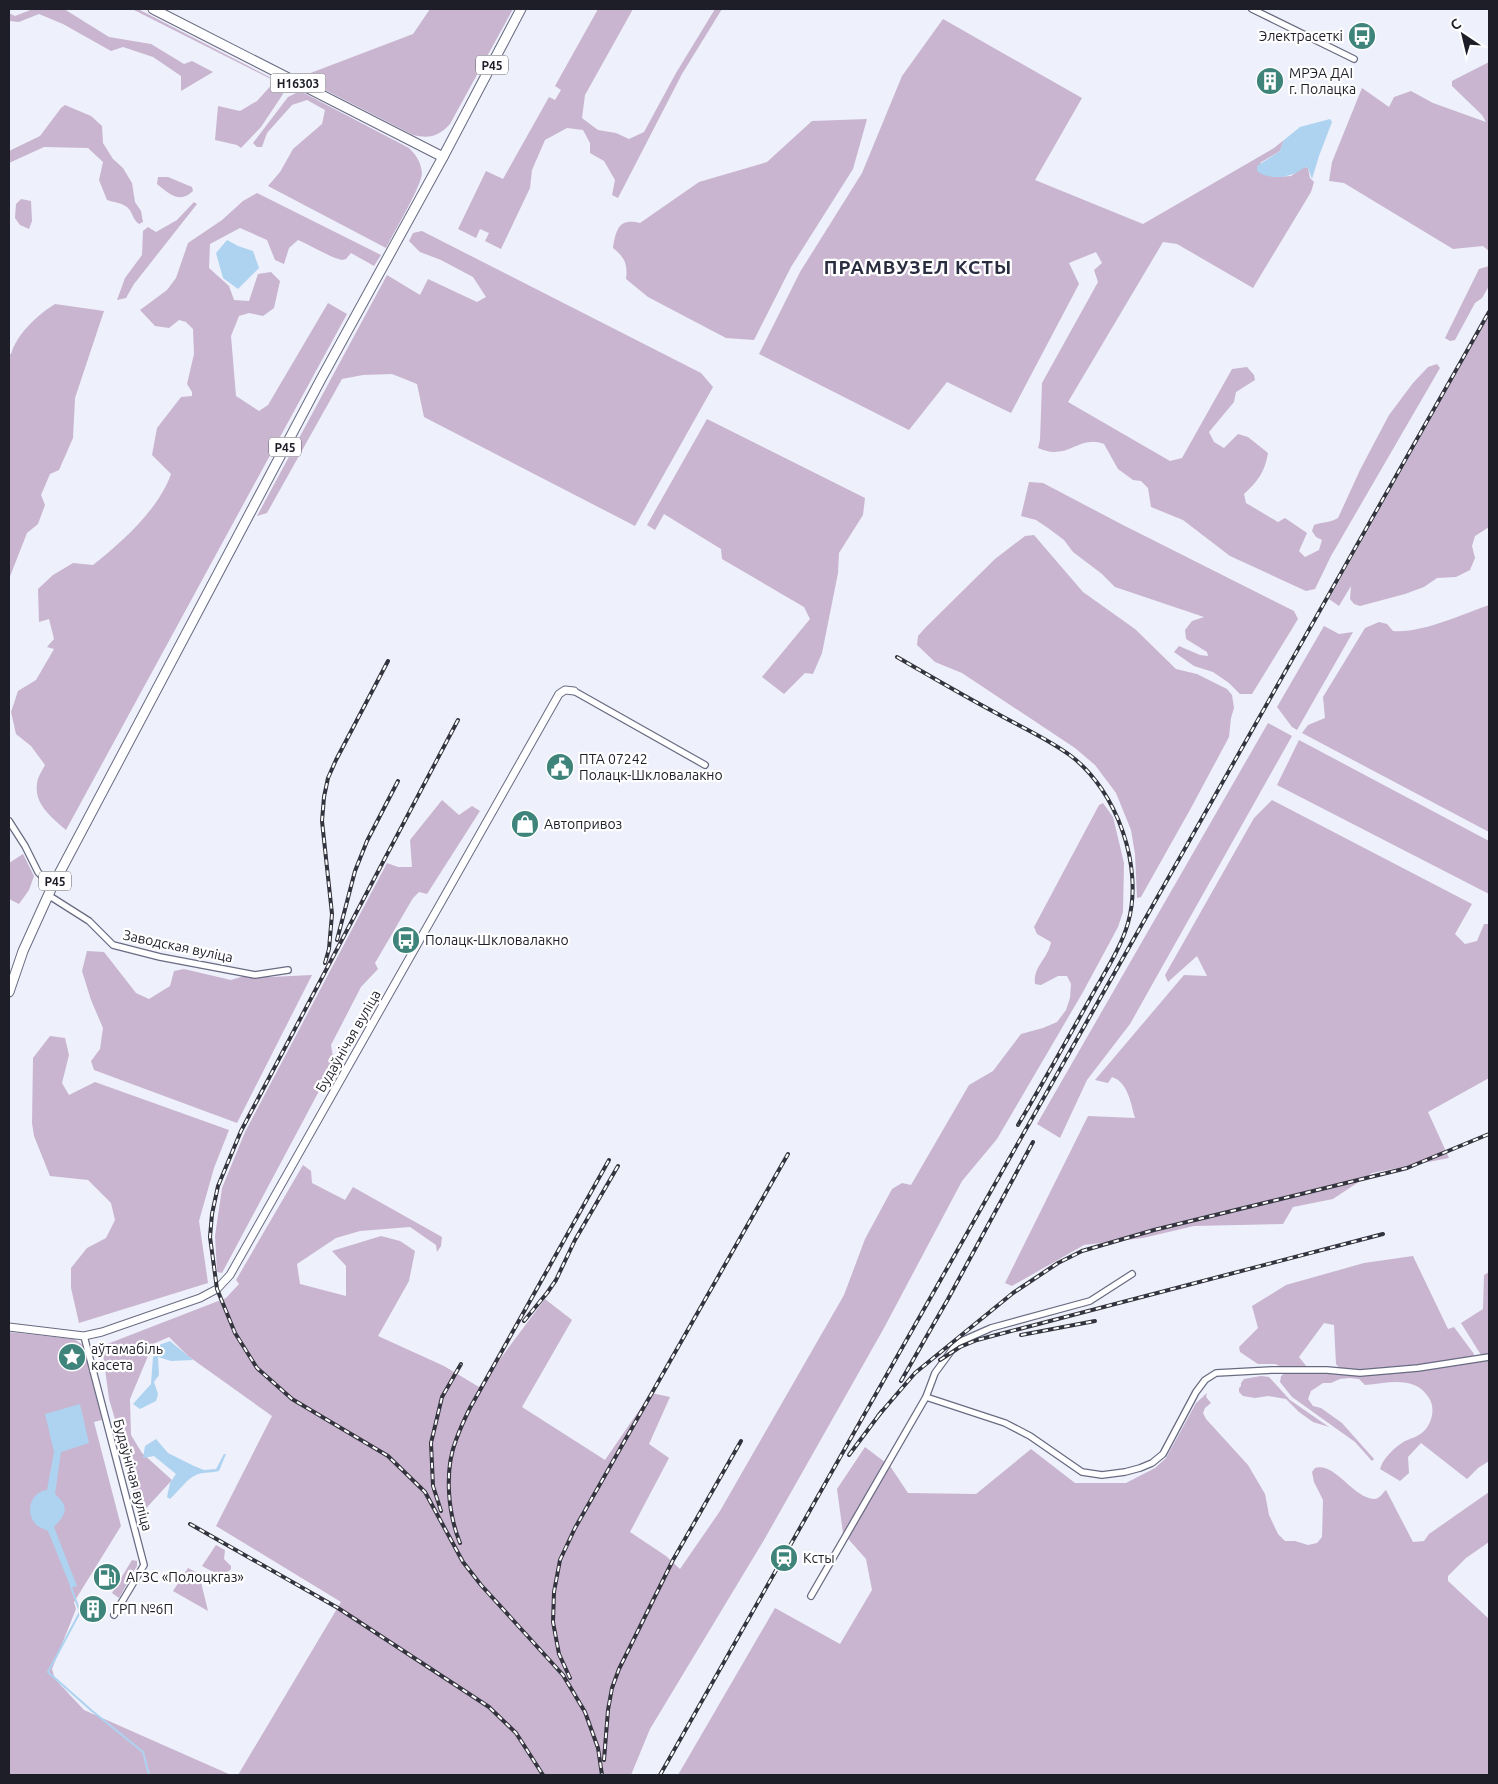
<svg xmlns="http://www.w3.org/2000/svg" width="1498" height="1784" font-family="Ubuntu,sans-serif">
  <rect width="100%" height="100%" fill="#eef0fb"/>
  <g fill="#c9b5d0">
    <polygon points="33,9 64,9 109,37 151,44 184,64 192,61 213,72 181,91 181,76 153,57 123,47 111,51 63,24 39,14 19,22 9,21 9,13 15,16"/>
    <polygon points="132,9 138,9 281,83 283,87 283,94 261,127 241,148 237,145 215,140 218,106 240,111 257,101 275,81"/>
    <path d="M430,9H513L450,124C439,136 430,139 413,135L300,77L413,34Z"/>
    <polygon points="598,9 633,9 585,95 582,118 598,130 616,133 629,139 644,132 676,73 715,9 722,9 682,74 618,198 612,195 615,180 604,161 590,153 590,143 583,130 567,128 545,140 532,170 530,188 501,249 485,241 489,233 480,229 476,238 458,229 486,171 503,179 549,97 555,100 561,90 555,86"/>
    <path d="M943,19L1082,98L1035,180L1143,224L1274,148L1284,140L1280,151L1260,163L1276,177L1291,176L1304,167L1308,168L1310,178L1314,182L1311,192L1253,288L1177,244L1163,242L1068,402L1170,461L1182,458L1232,369L1247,367L1254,375L1255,380L1236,392L1234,402L1209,432L1214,442L1224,448L1238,434L1248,437L1268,453C1265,472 1257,482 1244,494L1246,503L1278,522L1285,518L1307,533L1299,551L1305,557L1319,550L1322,540L1316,537L1312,531L1314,525C1322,522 1330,523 1338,518L1360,470L1389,415L1413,383L1428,367L1437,364L1440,368L1331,556L1315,589L1306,591L1230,556L1183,520L1151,507L1148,488L1141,481L1133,480L1118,469L1104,444C1083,436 1074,452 1054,452C1049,452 1043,450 1038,448L1040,440L1042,383L1098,282L1094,270L1102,263L1096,252L1069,263L1079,284L1011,413L947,382L909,430L759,354L800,272L862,173L902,76Z"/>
    <polygon points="1489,62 1489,251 1483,246 1453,249 1344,183 1329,181 1332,162 1362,88 1389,107 1394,97 1411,91 1433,103 1486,122 1482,115 1452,86 1452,81"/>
    <path d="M296,93H304L409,148C416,155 421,162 422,173C422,185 393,234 386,248L268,186L280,172L293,149L322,124L325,110L307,100L292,105L267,133L262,147H257L253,143L288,97Z"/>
    <path d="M65,105L91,116L102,126L103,143L113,159L123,168L132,183L135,202L141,211L143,222L139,224C132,219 133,212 127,207C122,203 113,202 107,200L99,180L103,162L88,148L44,147L9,163V151L40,136L61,108Z"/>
    <path d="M867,119L853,169L791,267L754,340L726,338L648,297L626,279C628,263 624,257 613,248C616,229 619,218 640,223L699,182L767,162L812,121Z"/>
    <path d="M158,177H168L192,187L193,191C180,204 169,194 157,184Z"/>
    <path d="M257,193L381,255L374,266L351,253L346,259L342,260C326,256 313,246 298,240L289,248L284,264L275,260L267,240L240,228L210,244L209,268L229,286L234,300L249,301L258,274L271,272L280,281L274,308L263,316L249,313L239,316L231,336L236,396L259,411L268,405L328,303L347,314L66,830C53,818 34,805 37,784C37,778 42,771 45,765L31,746L16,734L11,712L18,691L36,680L54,649L47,647L54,639L49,619L39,622L38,589L53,575L73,563L93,565C121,543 159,509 171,474L152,455L157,428L181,397L192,396V392L187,384L194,354L193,329L186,322L179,320L169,328L155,326L140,310L167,290L176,278L188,243L222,220L243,201Z"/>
    <polygon points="21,199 31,201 32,221 29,229 20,225 15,218 16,204"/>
    <polygon points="194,202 197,204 134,284 126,298 117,300 125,278 142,255 143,231 148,227 156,232 177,220"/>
    <polygon points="422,231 701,373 713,387 635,526 424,417 417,384 392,374 363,375 342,379 267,513 257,516 387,275 420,295 428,279 477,302 486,297 473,277 441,260 420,252 409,241 413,233"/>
    <polygon points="1489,266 1489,286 1482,298 1475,303 1455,340 1450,341 1445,338 1479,269"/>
    <path d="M55,304L104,311L75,398L73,438L59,470L50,474L41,495L45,505L38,524L27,533L9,579V354H11C17,334 37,315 55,304Z"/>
    <polygon points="1489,316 1489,527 1475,536 1472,546 1475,558 1470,570 1456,577 1437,578 1424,587 1405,594 1360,606 1354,604 1350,599 1351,586 1339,606 1329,599"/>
    <polygon points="707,419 865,498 863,515 839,553 838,573 822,653 813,674 805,673 784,694 762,677 810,619 804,607 722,559 721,549 664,514 655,530 647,525"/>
    <polygon points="1029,482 1043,483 1123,525 1294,611 1298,619 1252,694 1240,694 1229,683 1213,672 1194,666 1174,652 1179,646 1200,655 1208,656 1207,652 1186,639 1185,630 1192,621 1204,617 1115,587 1102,574 1073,552 1064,540 1048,528 1036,520 1021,516"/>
    <polygon points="1034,535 1083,592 1135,629 1176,669 1197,674 1227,689 1232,695 1234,708 1231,718 1229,737 1191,808 1141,897 1137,898 1135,854 1131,830 1116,793 1095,765 1075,748 962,673 935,662 917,645 918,636 926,627 995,559 1025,536"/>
    <path d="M1489,605V832L1302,733L1308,725L1325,718L1323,697L1365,628L1379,622L1387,624L1393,631C1420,634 1463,614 1489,605Z"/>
    <polygon points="1324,626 1339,634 1353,632 1297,730 1292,727 1277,707"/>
    <polygon points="1268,723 1292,736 1130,1024 1087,1080 1060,1138 1037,1124"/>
    <polygon points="1299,740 1489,841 1489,894 1277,785"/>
    <polygon points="442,800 459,815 472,806 480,811 427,894 419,892 413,898 375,963 378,969 361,987 331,1045 334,1063 222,1273 217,1272 215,1236 222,1188 245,1132 387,863 398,867 412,867 410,840"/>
    <path d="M1272,800L1472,904L1455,934L1465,944L1477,941L1484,924H1489V1078L1428,1112L1449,1158L1372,1173L1333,1199L1293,1207L1283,1224L1194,1226L1143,1238L1084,1245L1012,1286L1005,1283L1088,1116L1135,1118C1131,1104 1128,1082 1112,1077L1108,1083L1095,1080L1184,975L1207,976L1197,956L1168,982L1165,975L1254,818Z"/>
    <path d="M1103,803L1113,817L1124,863L1123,912L1118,927L1083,992L997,1139L962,1181L884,1328L764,1540L650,1729L631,1775H238L341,1602L216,1526L272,1416L188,1356L169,1337L153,1344L130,1399L131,1435L142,1453L172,1480L139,1516L127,1460L109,1399L102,1346L226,1298L239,1284L236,1280L303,1165L311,1171L312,1183L345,1200L353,1187L442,1237L441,1246L437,1252L436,1245L410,1227L360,1231L336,1238L297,1264L300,1284L346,1296V1266L332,1251L381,1236L400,1241L415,1251L409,1281L378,1336L444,1366L479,1387L545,1299L572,1320L522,1407L605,1460L651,1393L670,1397L649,1444L669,1458L630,1532L666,1556L680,1569L720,1511L844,1295L865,1239L892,1189L902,1183L911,1185L969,1085L993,1071L1021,1034L1043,1028L1057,1022L1066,1010L1070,998L1071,984L1067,976H1058L1041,985L1035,984C1033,966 1048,959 1051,942L1037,934L1034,927L1099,805Z"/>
    <polygon points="23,854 34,876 29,890 19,904 9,899 9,863"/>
    <polygon points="87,951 104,952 136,993 149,999 170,986 174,971 184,969 231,980 244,976 271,977 312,975 237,1123 94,1070 91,1061 100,1049 103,1028 91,1000 82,971"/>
    <polygon points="50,1036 65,1038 69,1055 62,1083 69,1095 95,1082 229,1130 214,1168 199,1221 208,1283 79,1323 71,1288 71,1268 87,1248 106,1238 115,1220 111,1203 88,1180 50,1176 34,1136 32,1123 33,1058"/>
    <path d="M1413,1256L1448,1329L1454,1327L1474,1354L1473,1357C1429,1363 1384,1373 1340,1369L1336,1364L1334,1325L1324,1323L1299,1357L1307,1367H1282L1275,1364H1258L1240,1352L1239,1347L1258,1328L1252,1306L1286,1285L1364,1263Z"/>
    <polygon points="1489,1272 1489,1354 1481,1355 1461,1323 1483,1309 1484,1275"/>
    <polygon points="9,1332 74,1339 83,1345 102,1420 94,1422 121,1526 74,1602 76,1609 52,1669 55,1679 84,1710 231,1775 9,1775"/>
    <path d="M1489,1359V1461L1478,1468L1467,1479L1421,1443L1408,1457L1409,1473L1400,1481L1380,1469C1383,1458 1395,1447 1405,1441C1412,1438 1420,1436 1425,1430C1433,1421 1435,1407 1429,1398C1415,1375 1388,1383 1365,1385L1359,1379L1350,1378L1340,1379L1331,1383H1323L1311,1391L1308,1399L1313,1406L1321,1408L1342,1423L1374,1459L1372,1461L1355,1442L1292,1397L1280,1382L1281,1376L1285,1373H1327L1361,1376L1418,1370Z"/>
    <polygon points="1261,1376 1269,1377 1290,1400 1329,1427 1313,1422 1299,1412 1286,1399 1268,1396 1255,1398 1243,1396 1239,1392 1239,1388 1241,1386 1241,1383 1244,1379"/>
    <path d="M1207,1393L1206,1397L1211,1403L1205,1408L1203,1413L1206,1419L1248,1465L1265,1494L1269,1515L1278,1534L1285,1541H1295L1308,1545L1317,1543L1322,1537L1323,1500L1314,1482L1312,1472L1315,1468C1335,1462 1353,1498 1374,1499C1380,1499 1382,1493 1386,1490L1413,1542L1424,1541L1429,1534L1489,1492V1542L1466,1558L1448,1576V1581L1489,1619V1775H678L775,1608L840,1644L872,1590L866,1559L843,1533L837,1489L865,1447L890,1466L908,1493L976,1494L1031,1449L1075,1483H1126L1155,1468L1166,1458L1196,1403Z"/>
    <path d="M216,1545L225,1550L224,1559L231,1566V1569C223,1578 211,1571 202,1566Z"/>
    <polygon points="132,1560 137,1561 137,1566 119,1598 112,1593"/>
    <polygon points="188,1568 199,1574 208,1611 173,1591"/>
  </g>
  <g fill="#add3f0">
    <path d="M1330,119L1332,122L1319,156L1312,179L1308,168L1305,167C1292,178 1270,181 1257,171V166L1280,151L1284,140L1300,127Z"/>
    <polygon points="227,240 238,246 253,251 259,268 238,289 223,278 216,253"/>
    <polygon points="170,1341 193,1360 171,1361 158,1357 159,1375 154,1382 158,1394 156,1401 140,1409 133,1404 151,1384 153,1357 159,1345"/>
    <path d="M80,1404L89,1443L61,1452L55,1494C70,1507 66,1514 54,1527L77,1586L71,1588L48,1531C42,1528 37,1527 34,1522C25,1509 32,1492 47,1490L54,1452L45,1414Z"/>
    <path d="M156,1439L168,1453L194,1466L204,1470L216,1469L224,1454H226L219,1471C212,1473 205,1472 198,1474C187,1478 178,1492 170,1499L167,1497L170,1483L176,1474L154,1456L143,1458L145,1446Z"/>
  </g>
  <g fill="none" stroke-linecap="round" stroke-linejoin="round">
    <polyline stroke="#add3f0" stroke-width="2" points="71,1587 80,1612 48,1672 91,1710 143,1752 149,1775"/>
    <defs>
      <g id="minor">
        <polyline points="1252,9 1354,59"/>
        <polyline points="574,691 705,765"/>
        <polyline points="9,821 25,846 38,872 52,887"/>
        <polyline points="48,895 89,921 113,945 160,957 255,975 288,970"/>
        <polyline points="84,1336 144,1565 114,1615"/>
        <polyline points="926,1397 1005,1423 1030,1436 1082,1472 1102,1475 1125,1472 1140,1468 1152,1463 1163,1454 1196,1392 1205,1380 1216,1373 1272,1370 1327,1370 1360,1373 1418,1368 1489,1357"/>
        <polyline points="811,1596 926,1397 935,1373 957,1343 991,1328 1090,1301 1132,1274"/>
      </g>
      <polyline id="tertiary" points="9,1327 84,1336 102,1332 200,1298 217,1289 230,1275 559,694 565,690 574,691"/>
      <g id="primary">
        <polyline points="153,9 443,157"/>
        <polyline points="9,992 23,951 52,887 321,379 443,157 521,9"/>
      </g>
    </defs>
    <use href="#minor" stroke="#686b82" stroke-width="8"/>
    <use href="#tertiary" stroke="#686b82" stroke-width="9"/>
    <use href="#primary" stroke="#686b82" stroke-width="11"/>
    <use href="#minor" stroke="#fff" stroke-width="5.5"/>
    <use href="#tertiary" stroke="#fff" stroke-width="7"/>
    <use href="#primary" stroke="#fff" stroke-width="9"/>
    <defs>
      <g id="rail">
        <path d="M897,657C930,676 962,695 996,713C1021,727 1048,739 1071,756C1117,791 1144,867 1128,923C1121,948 1103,975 1091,997C1067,1040 1043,1083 1018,1125"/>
        <polyline points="458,720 241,1131 218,1186 212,1214 210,1237 217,1289 235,1333 257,1368 292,1399 388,1456 425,1492 463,1562 481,1585 563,1675 585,1712 598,1748 602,1775"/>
        <polyline points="337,940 355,871 367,841 398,781"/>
        <polyline points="325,963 329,949 332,914 322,821 324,797 328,778 336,760 388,661"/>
        <polyline points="524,1321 547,1293 556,1280 575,1240 618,1166"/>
        <polyline points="1021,1335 1095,1321"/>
        <polyline points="940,1360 960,1347 977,1340 1383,1234"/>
        <polyline points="901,1381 948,1299 1033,1142"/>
        <polyline points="878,1416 915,1373 1013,1293 1058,1263 1082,1251 1154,1230 1407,1168 1489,1134"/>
        <polyline points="849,1455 882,1411"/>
        <polyline points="441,1511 433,1486 431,1443 442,1397 461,1364"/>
        <polyline points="190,1524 338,1608 489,1707 516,1733 543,1775"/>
        <path d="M460,1543C448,1513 444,1471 456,1440C460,1429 465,1418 470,1408L609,1160"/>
        <polyline points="570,1678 559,1654 553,1622 554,1592 560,1560 575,1528 788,1154"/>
        <polyline points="604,1760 608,1710 612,1688 619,1669 673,1560 741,1441"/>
        <polyline points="660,1775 1489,312"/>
      </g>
    </defs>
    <use href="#rail" stroke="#33343e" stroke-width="4"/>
    <use href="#rail" stroke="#fff" stroke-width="2" stroke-dasharray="5.5" stroke-linecap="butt"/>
  </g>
  <defs>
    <symbol id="bus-disc" viewBox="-11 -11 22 22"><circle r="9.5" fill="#3f847b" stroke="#fff"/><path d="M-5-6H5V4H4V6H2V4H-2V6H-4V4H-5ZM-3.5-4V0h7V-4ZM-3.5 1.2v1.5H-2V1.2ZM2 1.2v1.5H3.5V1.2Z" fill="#fff"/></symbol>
    <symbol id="building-disc" viewBox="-11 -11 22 22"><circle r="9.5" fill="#3f847b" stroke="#fff"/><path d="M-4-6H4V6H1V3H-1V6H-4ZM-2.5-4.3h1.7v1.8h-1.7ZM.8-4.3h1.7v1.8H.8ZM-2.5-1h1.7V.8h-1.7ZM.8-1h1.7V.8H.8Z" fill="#fff"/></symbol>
    <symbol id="civic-disc" viewBox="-11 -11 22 22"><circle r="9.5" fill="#3f847b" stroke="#fff"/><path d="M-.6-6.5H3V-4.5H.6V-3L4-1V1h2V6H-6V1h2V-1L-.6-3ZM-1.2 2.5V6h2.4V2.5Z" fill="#fff"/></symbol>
    <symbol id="shop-disc" viewBox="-11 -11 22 22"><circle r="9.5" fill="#3f847b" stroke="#fff"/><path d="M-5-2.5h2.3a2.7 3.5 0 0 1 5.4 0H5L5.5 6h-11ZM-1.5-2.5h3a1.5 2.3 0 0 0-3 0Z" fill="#fff"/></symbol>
    <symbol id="sight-disc" viewBox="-11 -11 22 22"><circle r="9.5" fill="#3f847b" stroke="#fff"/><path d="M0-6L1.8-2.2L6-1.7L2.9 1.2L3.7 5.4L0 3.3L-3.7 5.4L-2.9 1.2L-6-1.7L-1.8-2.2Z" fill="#fff"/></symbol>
    <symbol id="station-disc" viewBox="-11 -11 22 22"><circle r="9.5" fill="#3f847b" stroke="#fff"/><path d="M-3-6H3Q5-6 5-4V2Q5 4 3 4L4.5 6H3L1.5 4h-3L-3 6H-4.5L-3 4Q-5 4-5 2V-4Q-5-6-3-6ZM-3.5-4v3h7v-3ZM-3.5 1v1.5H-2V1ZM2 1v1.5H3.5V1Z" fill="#fff"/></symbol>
    <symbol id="fuel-disc" viewBox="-11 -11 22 22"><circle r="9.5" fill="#3f847b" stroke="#fff"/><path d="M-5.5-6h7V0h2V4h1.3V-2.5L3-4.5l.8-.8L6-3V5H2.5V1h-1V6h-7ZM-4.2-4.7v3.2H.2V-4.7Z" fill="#fff"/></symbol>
  </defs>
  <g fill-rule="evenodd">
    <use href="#bus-disc" x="1346" y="20" width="32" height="32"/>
    <use href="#building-disc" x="1254" y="65" width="32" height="32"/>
    <use href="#civic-disc" x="544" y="751" width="32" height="32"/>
    <use href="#shop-disc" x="509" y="808" width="32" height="32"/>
    <use href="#bus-disc" x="390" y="924" width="32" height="32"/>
    <use href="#sight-disc" x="56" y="1341" width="32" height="32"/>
    <use href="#station-disc" x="768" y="1542" width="32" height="32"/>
    <use href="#fuel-disc" x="91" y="1561" width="32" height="32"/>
    <use href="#building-disc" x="77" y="1593" width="32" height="32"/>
  </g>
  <g text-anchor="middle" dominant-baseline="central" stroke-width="4.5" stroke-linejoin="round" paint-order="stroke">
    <g fill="#fff" stroke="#616268" stroke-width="1">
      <rect x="476" y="55.5" width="32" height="19" rx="4"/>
      <rect x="270.5" y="73.5" width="55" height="19" rx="4"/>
      <rect x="269" y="437.5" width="32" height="19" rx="4"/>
      <rect x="39" y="871.5" width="32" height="19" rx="4"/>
    </g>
    <g font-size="12" font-weight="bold" fill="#1d1e28">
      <text x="492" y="65">Р45</text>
      <text x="298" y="83">Н16303</text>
      <text x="285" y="447">Р45</text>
      <text x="55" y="881">Р45</text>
    </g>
    <g font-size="14" fill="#1d1e28" stroke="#fff" text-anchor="start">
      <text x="1343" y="36" text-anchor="end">Электрасеткі</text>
      <text x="1289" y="73">МРЭА ДАІ<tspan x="1289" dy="16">г. Полацка</tspan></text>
      <text x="579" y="759">ПТА 07242<tspan x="579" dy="16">Полацк-Шкловалакно</tspan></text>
      <text x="544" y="824">Автопривоз</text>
      <text x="425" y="940">Полацк-Шкловалакно</text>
      <text x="91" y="1349">аўтамабіль<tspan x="91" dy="16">касета</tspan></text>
      <text x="803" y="1558">Ксты</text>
      <text x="126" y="1577">АГЗС «Полоцкгаз»</text>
      <text x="112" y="1609">ГРП №6П</text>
    </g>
    <g font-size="14" fill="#1d1e28" stroke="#fff">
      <text transform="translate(178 946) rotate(12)">Заводская вуліца</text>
      <text transform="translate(348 1041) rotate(-60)">Будаўнічая вуліца</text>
      <text transform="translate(133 1475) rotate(75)">Будаўнічая вуліца</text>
    </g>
    <g font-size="19" font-weight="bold" letter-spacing="1" fill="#2a2c40" stroke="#fff">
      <text x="918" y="267">ПРАМВУЗЕЛ КСТЫ</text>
    </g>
  </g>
  <rect width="1498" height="1784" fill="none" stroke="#1d1e28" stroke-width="20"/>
  <g transform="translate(1463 35) rotate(325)" stroke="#ffffff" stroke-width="4" paint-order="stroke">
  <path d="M0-4L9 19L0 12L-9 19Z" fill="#1d1e28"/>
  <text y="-8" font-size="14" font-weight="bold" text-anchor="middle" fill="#1d1e28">С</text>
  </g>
</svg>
